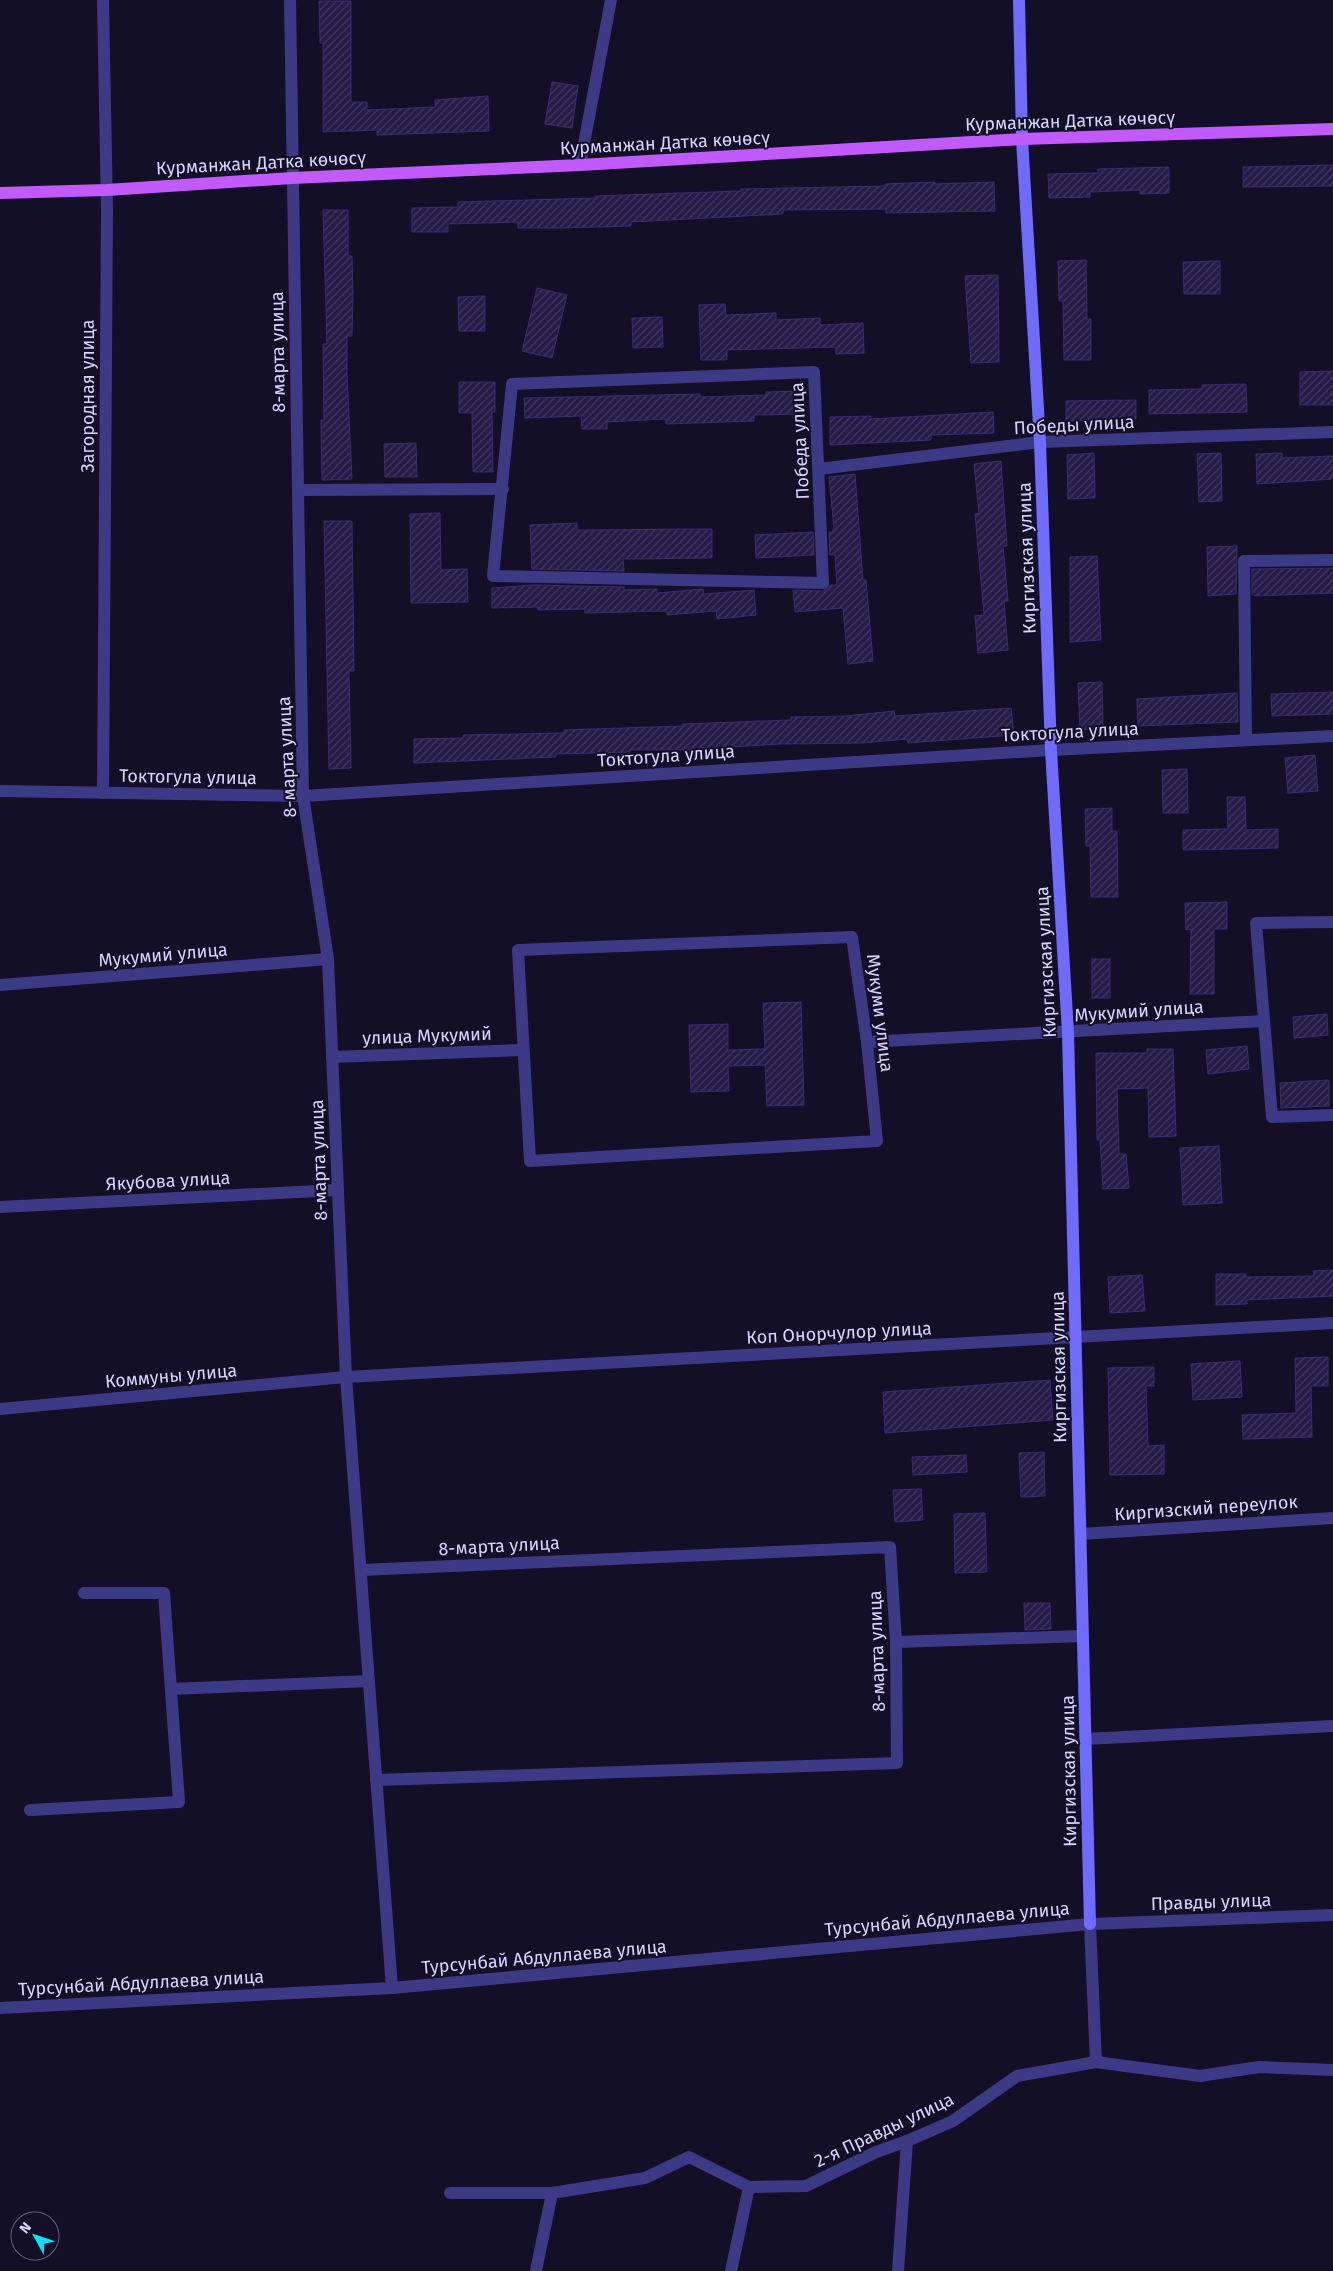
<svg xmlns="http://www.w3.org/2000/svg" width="1333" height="2271" font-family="'Fira Sans',sans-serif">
  <defs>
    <pattern id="building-hatch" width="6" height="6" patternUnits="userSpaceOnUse" patternTransform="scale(1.25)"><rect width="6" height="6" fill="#241b47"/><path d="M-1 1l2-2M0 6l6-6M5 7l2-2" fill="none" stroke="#433b63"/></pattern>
  </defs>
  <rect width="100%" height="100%" fill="#130f26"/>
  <g fill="url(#building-hatch)" stroke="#3b2d73">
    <polygon points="319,1 351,1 351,102 367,102 367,110 435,107 435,100 488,96 489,131 377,135 377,130 323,132 323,43 320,43"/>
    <polygon points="552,82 578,86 572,128 545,124"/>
    <polygon points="1333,165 1333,186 1243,187 1243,167"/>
    <polygon points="1169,167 1169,193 1140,194 1140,190 1090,192 1090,197 1049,198 1048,174 1098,173 1098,169"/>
    <polygon points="935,182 935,184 994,182 995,211 886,213 886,209 783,210 783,214 631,222 631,226 560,228 518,228 518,222 448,224 448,232 412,232 412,208 458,207 458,202 595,198 595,196 741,191 741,189 885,186 885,184"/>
    <polygon points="323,210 348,210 348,256 352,256 353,294 352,336 347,336 347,374 352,479 322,480 321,420 324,420 323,344 327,344"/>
    <polygon points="1086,260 1087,319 1091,319 1091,360 1064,360 1063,301 1059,301 1058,261"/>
    <polygon points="1220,261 1220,294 1184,294 1183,262"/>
    <polygon points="998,275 999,362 971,363 965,276"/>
    <polygon points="537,288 567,295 552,358 522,351"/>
    <polygon points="485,296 485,331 459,331 458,297"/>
    <polygon points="725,304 726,315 776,313 776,320 820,318 820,325 863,323 864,353 836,354 836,347 727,350 727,360 701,360 699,305"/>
    <polygon points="662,317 663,347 633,348 632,318"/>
    <polygon points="1333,371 1333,405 1300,405 1300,372"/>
    <polygon points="459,382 495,382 495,412 492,412 493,472 473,472 472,413 459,413"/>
    <polygon points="1246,384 1247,412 1149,414 1149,390 1202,389 1202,385"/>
    <polygon points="801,391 802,414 754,415 754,421 666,424 666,419 607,422 607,429 582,429 581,416 525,418 524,398 700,394 700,397 766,395 766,392"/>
    <polygon points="1136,400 1136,419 1066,421 1066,401"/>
    <polygon points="993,412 994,433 931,435 931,440 830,445 830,417 871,416 871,419"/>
    <polygon points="416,443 417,477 385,477 384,444"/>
    <polygon points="1094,453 1095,498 1068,499 1067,455"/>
    <polygon points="1221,453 1222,501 1199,502 1197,454"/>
    <polygon points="1282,453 1282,458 1333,456 1333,479 1257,484 1256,454"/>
    <polygon points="1001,461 1007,546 1003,546 1008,601 1004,601 1008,650 978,653 975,616 984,615 975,514 979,513 974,464"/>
    <polygon points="855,474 863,580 866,580 873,661 848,664 843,608 795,612 793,590 823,591 831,585 837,585 835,555 830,555 829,532 832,532 834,528 829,477"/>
    <polygon points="440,513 441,570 467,569 468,602 411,603 410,514"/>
    <polygon points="324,521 352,521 354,671 349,671 351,768 329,769"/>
    <polygon points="577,523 577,530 712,529 712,558 623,559 624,571 532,569 530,525"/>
    <polygon points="813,532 814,555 756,558 755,535"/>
    <polygon points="1237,546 1236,594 1208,596 1207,547"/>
    <polygon points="1097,556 1101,640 1070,642 1070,557"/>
    <polygon points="1333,568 1333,593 1255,596 1252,594 1252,569"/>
    <polygon points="532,585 624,587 624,590 657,589 657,593 703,589 704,594 754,590 756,615 717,619 716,611 667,615 667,611 585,613 585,609 538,610 538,607 492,608 492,588"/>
    <polygon points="1102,682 1103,729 1080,730 1078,683"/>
    <polygon points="1333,692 1333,714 1272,716 1271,694"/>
    <polygon points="1237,693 1238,722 1138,726 1137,699"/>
    <polygon points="1011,708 1014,735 974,738 908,743 907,739 862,743 780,744 731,747 731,750 630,750 630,752 556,754 556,757 414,763 414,739 463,738 463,735 564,733 564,730 682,726 682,724 791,720 791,717 846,716 894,711 895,716"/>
    <polygon points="1315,755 1318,791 1288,793 1285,758"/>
    <polygon points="1187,769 1188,813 1163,813 1162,770"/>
    <polygon points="1227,797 1245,797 1246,830 1278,829 1278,848 1183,850 1183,830 1228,829"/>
    <polygon points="1112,808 1112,831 1117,831 1118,897 1091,897 1090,846 1086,846 1085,809"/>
    <polygon points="1227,902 1227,929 1214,929 1214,994 1190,994 1191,929 1186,930 1185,903"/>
    <rect x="1092" y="959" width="18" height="39"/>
    <polygon points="801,1002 804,1105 767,1106 765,1065 728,1066 729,1091 691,1092 689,1025 728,1024 728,1050 765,1049 763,1003"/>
    <polygon points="1327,1014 1328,1035 1294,1038 1293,1017"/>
    <polygon points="1247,1046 1249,1069 1208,1074 1206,1050"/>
    <polygon points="1147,1049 1173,1049 1176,1136 1149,1137 1148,1088 1117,1089 1119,1154 1126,1154 1129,1188 1103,1189 1100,1140 1097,1140 1096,1053 1147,1053"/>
    <polygon points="1329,1080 1329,1106 1281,1108 1280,1083"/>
    <polygon points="1219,1146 1222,1203 1183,1205 1180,1148"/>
    <polygon points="1333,1270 1333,1296 1247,1300 1247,1304 1216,1305 1216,1274 1246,1274 1246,1277 1314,1276 1313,1271"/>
    <polygon points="1142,1275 1145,1311 1110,1313 1108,1277"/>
    <polygon points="1328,1357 1328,1386 1311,1386 1312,1437 1243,1439 1242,1415 1296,1413 1295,1358"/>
    <polygon points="1240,1361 1242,1397 1193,1400 1191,1364"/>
    <polygon points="1154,1367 1154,1386 1146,1386 1148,1446 1164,1445 1164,1474 1110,1475 1108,1368"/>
    <polygon points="1050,1380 1053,1420 885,1433 883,1392"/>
    <polygon points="1044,1452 1045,1496 1021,1497 1019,1453"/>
    <polygon points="966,1455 967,1472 913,1475 912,1457"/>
    <polygon points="921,1489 923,1520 895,1522 893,1490"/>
    <polygon points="985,1513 987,1572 955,1573 954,1514"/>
    <polygon points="1024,1603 1050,1603 1051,1629 1025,1630"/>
  </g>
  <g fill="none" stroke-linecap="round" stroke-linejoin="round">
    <g stroke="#3d3a85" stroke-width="12">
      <polyline points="290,0 303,796 328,959 346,1377 392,1988"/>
      <polyline points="580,165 611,0"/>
      <polygon points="814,372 823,583 493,576 512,384"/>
      <polyline points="819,469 1040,442 1333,432"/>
      <polyline points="298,490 503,489"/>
      <polyline points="1246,739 1244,561 1333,560"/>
      <polyline points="0,791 303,796 1051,750 1333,736"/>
      <polyline points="103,793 107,210 103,0"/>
      <polyline points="1333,922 1256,923 1272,1117 1333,1115"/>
      <polygon points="852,937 867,1042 877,1141 530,1161 518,950"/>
      <polyline points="0,985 328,959"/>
      <polyline points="867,1042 1264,1021"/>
      <polyline points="332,1057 523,1050"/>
      <polyline points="0,1207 338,1190"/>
      <polyline points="0,1409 346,1377 1333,1323"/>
      <polyline points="1081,1534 1333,1518"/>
      <polyline points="361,1570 890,1547 896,1642 897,1763 376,1780"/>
      <polyline points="896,1642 1083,1636"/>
      <polyline points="171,1689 369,1681"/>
      <polyline points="1086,1739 1333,1726"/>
      <polyline points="30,1810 179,1802 164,1593 84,1593"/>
      <polyline points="1090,1924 1096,2062"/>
      <polyline points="0,2008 392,1988 1090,1924 1333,1915"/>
      <polyline points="450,2193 552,2193 645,2178 689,2157 749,2187 806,2186 876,2152 907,2141 953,2121 1017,2076 1096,2062 1200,2076 1259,2067 1333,2070"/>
      <polyline points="536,2271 552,2193"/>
      <polyline points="731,2271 749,2187"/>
      <polyline points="898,2271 907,2141"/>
    </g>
    <polyline stroke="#6f6bff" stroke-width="12" points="1019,0 1022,139 1040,442 1051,750 1068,1033 1090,1924"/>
    <polyline stroke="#c25bff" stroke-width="12" points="0,193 107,190 292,178 580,165 1022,139 1333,129"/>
  </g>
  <g text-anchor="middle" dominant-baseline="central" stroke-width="4" stroke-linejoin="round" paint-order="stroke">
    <g font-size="18" fill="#d9d4ff" stroke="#130f26">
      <text transform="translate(1070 121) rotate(-2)">Курманжан Датка көчөсү</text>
      <text transform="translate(665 143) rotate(-3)">Курманжан Датка көчөсү</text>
      <text transform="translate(261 163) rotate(-3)">Курманжан Датка көчөсү</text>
      <text transform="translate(278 352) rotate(-91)">8-марта улица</text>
      <text transform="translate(88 396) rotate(-90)">Загородная улица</text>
      <text transform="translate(1074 425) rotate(-3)">Победы улица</text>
      <text transform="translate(800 441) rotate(-93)">Победа улица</text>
      <text transform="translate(1027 558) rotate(-92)">Киргизская улица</text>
      <text transform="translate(1070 732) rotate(-3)">Токтогула улица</text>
      <text transform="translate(666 756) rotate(-4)">Токтогула улица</text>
      <text transform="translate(287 757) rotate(-93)">8-марта улица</text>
      <text transform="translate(188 777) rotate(1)">Токтогула улица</text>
      <text transform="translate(163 955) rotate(-5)">Мукумий улица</text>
      <text transform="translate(1046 962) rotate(-93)">Киргизская улица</text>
      <text transform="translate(1139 1011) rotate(-4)">Мукумий улица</text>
      <text transform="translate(880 1013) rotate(83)">Мукуми улица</text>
      <text transform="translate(427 1036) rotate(-2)">улица Мукумий</text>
      <text transform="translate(319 1160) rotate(-92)">8-марта улица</text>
      <text transform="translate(168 1181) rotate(-3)">Якубова улица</text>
      <text transform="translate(839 1333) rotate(-3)">Коп Онорчулор улица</text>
      <text transform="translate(1059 1367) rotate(-91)">Киргизская улица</text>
      <text transform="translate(171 1376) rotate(-5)">Коммуны улица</text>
      <text transform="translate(1206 1508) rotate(-4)">Киргизский переулок</text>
      <text transform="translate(499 1546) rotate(-3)">8-марта улица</text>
      <text transform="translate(877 1651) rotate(-92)">8-марта улица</text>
      <text transform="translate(1069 1771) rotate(-91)">Киргизская улица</text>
      <text transform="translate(1211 1902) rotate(-2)">Правды улица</text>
      <text transform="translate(947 1919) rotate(-5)">Турсунбай Абдуллаева улица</text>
      <text transform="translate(544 1957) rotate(-5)">Турсунбай Абдуллаева улица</text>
      <text transform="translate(141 1983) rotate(-3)">Турсунбай Абдуллаева улица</text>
      <text transform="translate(884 2130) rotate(-25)">2-я Правды улица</text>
    </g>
  </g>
  <g transform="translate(35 2236) rotate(310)"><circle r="24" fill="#130f26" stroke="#625e7d"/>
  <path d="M0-4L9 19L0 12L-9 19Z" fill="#00e5ff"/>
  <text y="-8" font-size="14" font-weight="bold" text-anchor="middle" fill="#d9d4ff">N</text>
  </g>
</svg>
